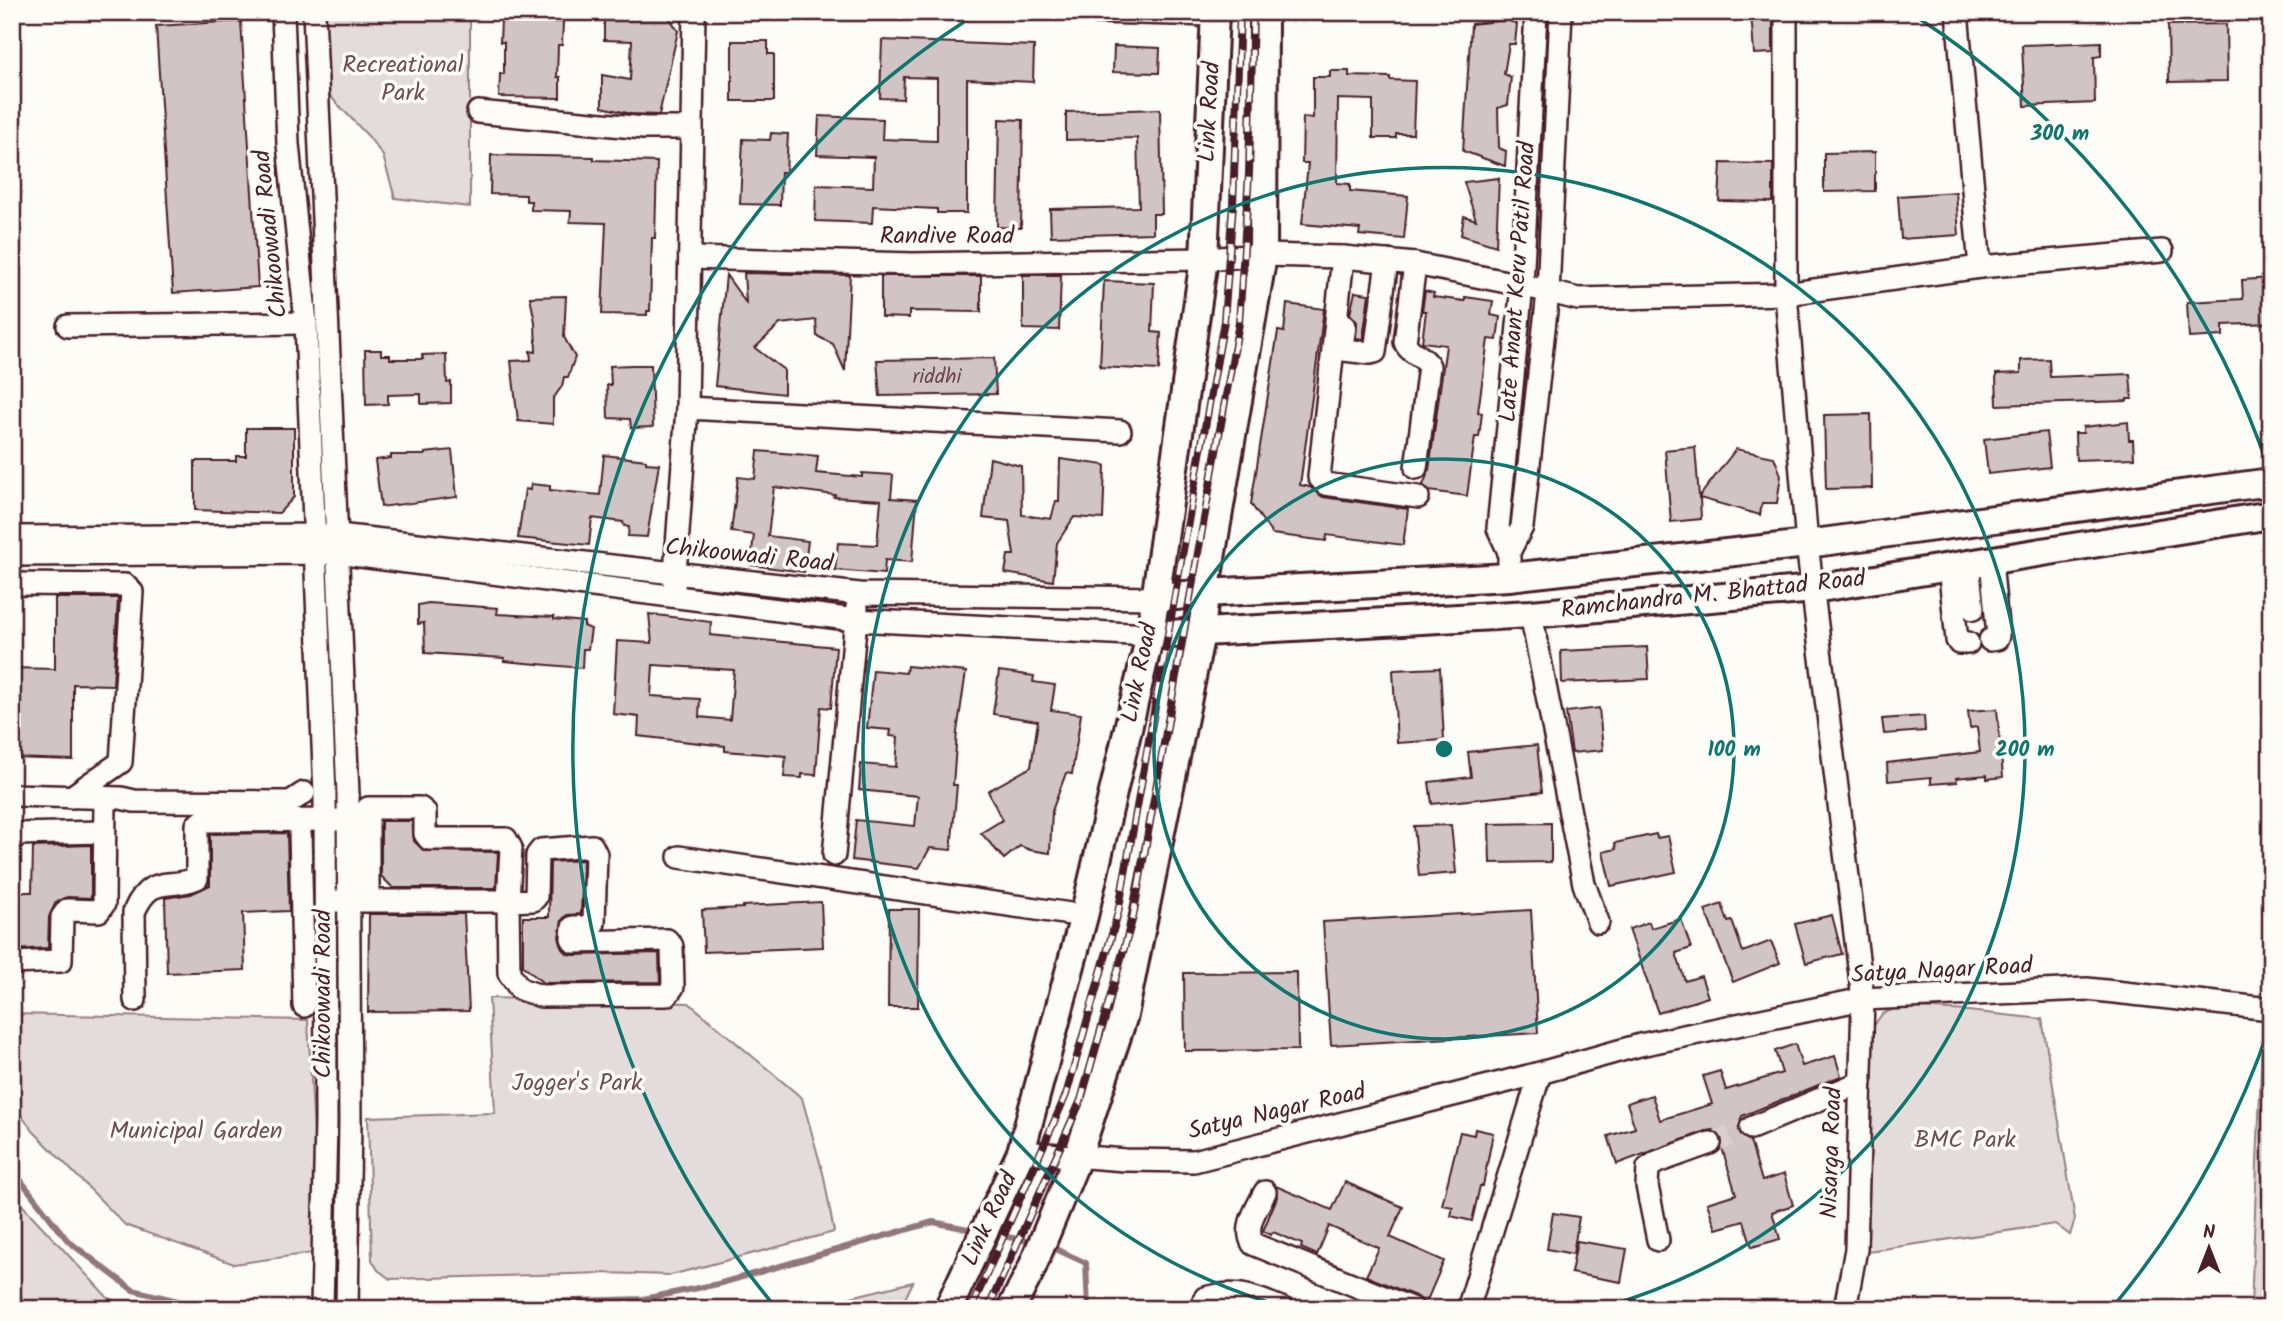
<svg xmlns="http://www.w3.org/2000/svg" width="2283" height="1321" font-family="Kalam,sans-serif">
  <rect width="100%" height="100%" fill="#fdfcf7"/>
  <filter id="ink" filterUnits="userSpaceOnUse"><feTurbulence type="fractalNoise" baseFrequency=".0143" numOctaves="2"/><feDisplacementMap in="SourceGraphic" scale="14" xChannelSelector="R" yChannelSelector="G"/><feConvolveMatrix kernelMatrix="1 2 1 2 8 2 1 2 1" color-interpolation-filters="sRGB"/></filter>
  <g filter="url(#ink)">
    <g fill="#e3dcda" stroke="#967e82" stroke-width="2">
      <polygon points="323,12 470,12 470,207 395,198 383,156 368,136 329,95"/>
      <polygon points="489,998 689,1003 802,1098 824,1177 834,1232 671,1275 604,1273 390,1279 378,1270 372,1260 368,1117 495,1113"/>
      <polygon points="1899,1007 1968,1011 2042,1019 2075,1219 2070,1235 2055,1224 1868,1251 1868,1034 1882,1014"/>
      <polygon points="12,1014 308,1020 320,1252 234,1264 125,1225 34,1132 12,1104"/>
      <polygon points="2263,1021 2271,1021 2271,1306 2251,1306"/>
      <polygon points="12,1194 108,1298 134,1309 12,1309"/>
      <polygon points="913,1282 900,1309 801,1309"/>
    </g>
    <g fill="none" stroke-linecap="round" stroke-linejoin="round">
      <g stroke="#91777b" stroke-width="6">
        <polyline points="12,1169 68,1241 133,1290 210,1309"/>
        <polyline points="989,1233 1036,1243"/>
        <polyline points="1047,1245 1086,1263 1088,1309"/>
        <polyline points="297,1309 643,1299 718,1284 933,1222 978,1231"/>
      </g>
    </g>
    <g fill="#d0c5c4" stroke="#4a1f2b" stroke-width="2" fill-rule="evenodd">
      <polygon points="604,12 666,12 678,31 659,115 631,114 602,107 602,75 630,80 632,41 604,40"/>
      <polygon points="1751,12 1773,12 1773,53 1754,54"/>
      <polygon points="501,20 563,22 562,45 558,45 557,77 560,77 560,98 499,97 500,74 504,74 504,42 500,42"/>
      <polygon points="1508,20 1517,24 1515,44 1509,44 1504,74 1511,77 1508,105 1498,108 1499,148 1506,151 1505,166 1463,151 1471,24"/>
      <polygon points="241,21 258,287 173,293 156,26"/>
      <polygon points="2226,24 2227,81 2169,82 2168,25"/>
      <polygon points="882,40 1034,46 1033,82 967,79 967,213 937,213 937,209 873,206 872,223 815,221 816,185 873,187 874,157 817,155 819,116 883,119 882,139 937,141 937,78 904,77 903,99 880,98"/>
      <polygon points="732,41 768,41 768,54 774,54 774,101 732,101"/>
      <polygon points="2101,42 2101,56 2094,57 2095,103 2025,106 2022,45"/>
      <polygon points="1114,46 1160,48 1159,73 1113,72"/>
      <polygon points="1330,71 1349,71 1349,76 1390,77 1390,80 1415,81 1413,134 1396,134 1396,138 1373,138 1373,100 1338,99 1337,183 1350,184 1350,191 1408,196 1404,239 1359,235 1360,229 1302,224 1308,163 1302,163 1303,117 1313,118 1313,77 1330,77"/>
      <polygon points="1160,109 1162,214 1153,214 1153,233 1051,236 1050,209 1139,207 1137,138 1066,140 1066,112"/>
      <polygon points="999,119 1023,120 1021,228 997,227"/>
      <polygon points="771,133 788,134 786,172 781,172 780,205 740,204 743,139 770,140"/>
      <polygon points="1875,152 1875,191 1824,192 1824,153"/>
      <polygon points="491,155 594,157 594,160 657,162 655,238 652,238 650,311 647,311 647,315 602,314 606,223 570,222 571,211 531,210 531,201 526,201 526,195 490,194"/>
      <polygon points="1721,163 1773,164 1773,202 1719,201"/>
      <polygon points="1499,178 1496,246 1461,235 1464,216 1476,220 1464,182"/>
      <polygon points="1956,192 1959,235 1901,239 1898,196"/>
      <polygon points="744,273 850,275 845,371 833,344 817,336 816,320 780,324 755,348 784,370 784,394 715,386 726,275 746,303"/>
      <polygon points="1023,275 1061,275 1059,330 1023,329"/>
      <polygon points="881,276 981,276 981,312 909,311 909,318 881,317"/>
      <polygon points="2271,278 2271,323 2223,325 2223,336 2189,338 2187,302 2243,299 2242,280"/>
      <polygon points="1104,281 1154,283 1152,332 1161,333 1159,370 1100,367"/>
      <polygon points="1425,291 1434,293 1433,297 1465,301 1465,297 1493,301 1491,315 1500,317 1497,340 1488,339 1478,412 1482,413 1479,437 1475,437 1467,496 1429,491 1423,485 1429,470 1446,345 1422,342 1426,311 1422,311"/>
      <polygon points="1355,292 1369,294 1363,339 1356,338 1357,322 1350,314"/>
      <polygon points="566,296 564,337 575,357 568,377 564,377 562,386 553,399 553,424 518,421 511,361 531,360 530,351 536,352 535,322 530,297"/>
      <polygon points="1287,304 1324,309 1300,485 1310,487 1323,497 1408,509 1403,545 1327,535 1326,541 1272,534 1251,504 1278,331 1284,332"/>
      <polygon points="365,350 381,350 381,355 390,355 390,359 423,359 422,355 446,354 447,383 451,382 451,403 421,404 421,394 388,395 388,404 366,405"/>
      <polygon points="994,358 996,394 880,396 877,360"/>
      <polygon points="2049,359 2050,377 2130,374 2132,399 2127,399 2127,401 1997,405 1996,374 2021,373 2021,360"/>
      <polygon points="632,365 651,365 653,427 631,428 630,419 608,418 607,385 611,385 610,366"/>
      <polygon points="1871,414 1872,488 1826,489 1824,415"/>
      <polygon points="2128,422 2129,440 2133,440 2134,458 2076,460 2075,433 2083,433 2083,427"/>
      <polygon points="246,428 294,428 294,497 279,513 195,510 195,461 236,461 236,456 246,456"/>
      <polygon points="2046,432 2050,467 1988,474 1984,439"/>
      <polygon points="1695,447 1699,497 1736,449 1774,457 1781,475 1777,503 1762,503 1760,515 1700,498 1701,519 1671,522 1665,450"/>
      <polygon points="452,450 457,497 381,507 375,460 391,458 391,455 425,455 425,453"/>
      <polygon points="758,451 818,456 816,473 862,477 862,473 893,475 891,498 917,500 912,562 885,560 884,574 835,570 838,543 877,545 881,500 834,497 835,495 774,487 768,536 808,541 804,572 750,565 754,535 731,532 738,477 755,479"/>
      <polygon points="604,455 646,460 646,463 659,464 647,537 628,536 629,527 624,526 623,522 592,518 589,545 518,538 525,489 530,490 531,484 550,486 550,490 600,495"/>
      <polygon points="990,458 1021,466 1022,515 1051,519 1056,501 1059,501 1060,459 1105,465 1103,519 1074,517 1057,543 1053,581 1005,573 1008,555 1014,555 1009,521 983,518"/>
      <polygon points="55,598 118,598 113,685 73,684 73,760 12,758 12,668 55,669"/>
      <polygon points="428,603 498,608 497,614 554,617 554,619 584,622 584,626 591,629 588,649 583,649 582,668 504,661 504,658 425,653 424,623 418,624 418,605"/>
      <path d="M649,614L711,622L710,635L836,647L831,708L821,707L816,775L802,774V778L784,777L786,756L725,751V746L638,736L639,717L613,714L617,641L652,643ZM653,665L734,670L730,720L699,717L700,699L651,696Z"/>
      <polygon points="1647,647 1649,679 1562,683 1561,651"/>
      <polygon points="907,666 966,672 957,732 953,785 957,785 951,850 930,848 919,868 852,860 856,820 915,826 918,796 859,790 861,764 896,767 898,737 890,736 891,730 867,728 873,670 906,673"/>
      <polygon points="1440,668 1444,740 1397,743 1393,670"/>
      <polygon points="999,671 1034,676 1033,682 1055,685 1051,710 1081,714 1072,774 1066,773 1052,811 1050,853 1030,850 1020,846 1004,859 981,833 1002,820 988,791 1031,767 1038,721 993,714"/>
      <polygon points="1599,708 1603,750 1572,753 1566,712"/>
      <polygon points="1997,709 2003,777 1987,779 1987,775 1956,778 1957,782 1931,784 1931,777 1888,781 1887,763 1980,752 1977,727 1970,728 1968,711"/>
      <polygon points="1924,716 1925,731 1884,734 1882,719"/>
      <polygon points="1537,745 1542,792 1432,804 1429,782 1471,777 1468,752"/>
      <polygon points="381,821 412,821 414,841 424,851 498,852 496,888 393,888 381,876"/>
      <polygon points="1551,823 1551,862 1490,863 1489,824"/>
      <polygon points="1451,825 1456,873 1419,876 1414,826"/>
      <polygon points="287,833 289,911 243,913 245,970 167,973 165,898 191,894 210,885 210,834"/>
      <polygon points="1656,834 1657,838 1668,836 1676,872 1611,886 1603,852 1616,849 1615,843"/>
      <polygon points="91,845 91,898 67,897 56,902 49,917 48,948 12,950 12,892 32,892 33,847"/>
      <polygon points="583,860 581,914 567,915 562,920 559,937 562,948 568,954 574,955 659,953 660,982 543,983 523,966 523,917 549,917 550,862"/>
      <polygon points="821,902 823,947 704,952 702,910 743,908 743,906"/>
      <polygon points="1722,904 1728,922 1732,921 1743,952 1771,941 1780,963 1733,982 1705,910"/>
      <polygon points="889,909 919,909 918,1007 888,1007"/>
      <polygon points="1531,910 1538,1033 1331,1045 1323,922"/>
      <polygon points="369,914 464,914 469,1011 368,1012"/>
      <polygon points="1832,915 1842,954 1806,963 1795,924"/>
      <polygon points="1681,919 1691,948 1676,953 1685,981 1701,976 1708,997 1658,1013 1629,929 1649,922 1651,928"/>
      <polygon points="1297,972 1298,1050 1185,1051 1184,973"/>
      <polygon points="1795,1044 1802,1066 1835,1056 1841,1076 1742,1116 1738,1127 1743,1138 1750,1141 1762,1181 1784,1174 1793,1205 1772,1212 1780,1239 1752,1247 1744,1221 1716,1229 1707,1203 1736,1194 1722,1148 1723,1139 1713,1130 1706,1131 1617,1164 1608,1136 1635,1128 1627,1103 1652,1095 1660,1120 1712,1104 1703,1076 1720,1071 1726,1090 1782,1073 1775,1051"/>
      <polygon points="1475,1129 1493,1133 1483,1186 1480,1186 1472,1221 1451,1216 1453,1207 1442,1205 1460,1132 1474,1135"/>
      <polygon points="1345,1182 1403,1207 1390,1237 1444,1261 1425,1305 1418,1297 1366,1276 1379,1248 1329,1226 1317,1255 1301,1248 1302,1244 1273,1232 1271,1235 1263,1231 1277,1197 1276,1186 1332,1210"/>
      <polygon points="1553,1213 1579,1217 1573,1254 1547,1249"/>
      <polygon points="1577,1241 1627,1249 1621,1282 1571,1273"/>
    </g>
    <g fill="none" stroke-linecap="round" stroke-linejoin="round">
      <polyline stroke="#d9d0ce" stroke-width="21" stroke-dasharray="21 10" stroke-linecap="butt" points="1710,1143 1751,1128"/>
      <defs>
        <g id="minor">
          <polyline points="283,12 288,144 306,323 325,794 326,1121 322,1309"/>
          <polyline points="314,12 348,794 350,1122 347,1309"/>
          <polyline points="1097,12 1215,15"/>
          <polyline points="1786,12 1786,294 1807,544 1863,999 1856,1249 1845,1309"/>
          <polyline points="1957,12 1980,267"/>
          <polyline points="478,112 644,128 692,128"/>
          <polyline points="1343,257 1319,477 1325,484 1418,497"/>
          <polyline points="690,258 913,264 1204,259 1263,255 1343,257 1415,264 1522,285 1578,299 1786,294 1980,267 2162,251"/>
          <path d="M1415,264L1405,342C1409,354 1424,355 1429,366L1416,468"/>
          <polyline points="68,326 306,323"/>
          <polyline points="1345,326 1342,345 1344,350 1370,353 1375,352 1387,261"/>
          <polyline points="687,408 1120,431"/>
          <polyline points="12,537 338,535 859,594 1156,598"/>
          <polyline points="1509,552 1498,528 1522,285 1536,12"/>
          <polyline points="12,555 337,553 855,620 1150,635"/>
          <polyline points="1968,564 1973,609"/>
          <polyline points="1949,567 1957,640 1959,643 1968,643"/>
          <polyline points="1509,577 1509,552 1522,527 1548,293 1561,12"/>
          <polyline points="12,584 125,585 132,592 121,762 71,797"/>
          <polyline points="674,587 687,408 694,12"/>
          <polyline points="1531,614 1584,884 1598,922"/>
          <polyline points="1990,640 1997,639 1998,636 1991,560"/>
          <polyline points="12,795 121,798 134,801 290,802 304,793"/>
          <polyline points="300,831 304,1006"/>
          <polyline points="12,840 17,834 103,832"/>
          <polyline points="834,855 857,607"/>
          <polyline points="679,857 1084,916"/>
          <polyline points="337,901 508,901 509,973 520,989 541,996 667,995 673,987 672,946 667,940 574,942 572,938 573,927 590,927 594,923 596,854 592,846 541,850 537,855 536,897 533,900 508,901 511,848 506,839 429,839 425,834 425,812 420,808 368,808 368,901"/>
          <polyline points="12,963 61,961 62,917 67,910 99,911 104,904 105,798"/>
          <path d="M135,1000L134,912C151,872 169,891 197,878V825L203,821L336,820"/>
          <polyline points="1751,1128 1861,1082"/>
          <polyline points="1021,1152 1125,1160 1194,1161 1540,1073 1640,1045 1863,999 2087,989 2271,1009"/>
          <path d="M1265,1192C1257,1208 1243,1227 1253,1244L1413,1309"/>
          <polyline points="1658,1240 1647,1186 1648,1168 1657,1162 1710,1143"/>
          <path d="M1200,1309L1205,1298C1237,1289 1254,1297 1283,1309"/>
          <polyline points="1468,1309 1540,1073"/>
        </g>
        <g id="major">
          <polyline points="1156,598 1205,593 1509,577 1807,544 2271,482"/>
          <polyline points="1150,635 1531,614 1814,589 2271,515"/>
          <polyline points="948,1309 1021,1152 1084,916 1150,635 1204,259 1215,12"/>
          <polyline points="1011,1309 1031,1270 1078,1156 1124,1015 1201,633 1205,593 1263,255 1264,12"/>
        </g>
      </defs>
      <use href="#minor" stroke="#4a1f2b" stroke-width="26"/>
      <use href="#major" stroke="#4a1f2b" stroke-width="32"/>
      <use href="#minor" stroke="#fdfcf7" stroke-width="21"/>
      <use href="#major" stroke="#fdfcf7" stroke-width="26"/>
      <defs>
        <g id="rail">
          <polyline points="971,1309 1066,1095 1118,913 1224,321 1233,204 1240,12"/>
          <polyline points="988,1309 1081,1100 1133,917 1239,323 1249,174 1253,12"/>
        </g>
      </defs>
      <use href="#rail" stroke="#4a1f2b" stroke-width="8"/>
      <use href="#rail" stroke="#fdfcf7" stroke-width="5" stroke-dasharray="16" stroke-linecap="butt"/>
    </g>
  </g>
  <g fill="none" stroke="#0f766e" stroke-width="3.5">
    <circle cx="1444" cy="749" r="290"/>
    <path d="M1284 1307A581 581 0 1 1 1604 1307"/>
    <path d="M2270 1025A871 871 0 0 1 2116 1303M772 1303A871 871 0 0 1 976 14M1912 14A871 871 0 0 1 2270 473"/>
  </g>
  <g text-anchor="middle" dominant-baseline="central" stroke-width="7" stroke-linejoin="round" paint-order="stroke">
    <g font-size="21" fill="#6c4851">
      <text x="937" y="377">riddhi</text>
    </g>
    <g font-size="24" fill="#704e57" stroke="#fdfcf7">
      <text x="403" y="65">Recreational<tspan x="403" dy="28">Park</tspan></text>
      <text x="577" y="1083">Jogger's Park</text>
      <text x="196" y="1131">Municipal Garden</text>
      <text x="1965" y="1140">BMC Park</text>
    </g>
    <g font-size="24" fill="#4a1f2b" stroke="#fdfcf7">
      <text transform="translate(1210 112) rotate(-87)">Link Road</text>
      <text transform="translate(271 234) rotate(-96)">Chikoowadi Road</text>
      <text x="947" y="236">Randive Road</text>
      <text transform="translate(1518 282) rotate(-86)">Late Anant Keru Patil Road</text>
      <text transform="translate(749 556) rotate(6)">Chikoowadi Road</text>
      <text transform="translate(1713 595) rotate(-6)">Ramchandra M. Bhattad Road</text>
      <text transform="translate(1140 673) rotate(-78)">Link Road</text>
      <text transform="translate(1942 971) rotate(-3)">Satya Nagar Road</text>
      <text transform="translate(323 994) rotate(-90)">Chikoowadi Road</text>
      <text transform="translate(1277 1112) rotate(-13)">Satya Nagar Road</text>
      <text transform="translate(1832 1153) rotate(-88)">Nisarga Road</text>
      <text transform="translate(990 1219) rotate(-65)">Link Road</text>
    </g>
  </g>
  <circle cx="1444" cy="749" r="10" fill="#0f766e" stroke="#fdfcf7" stroke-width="3.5"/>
  <g font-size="21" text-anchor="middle" font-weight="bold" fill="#0f766e" stroke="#fdfcf7" stroke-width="7" stroke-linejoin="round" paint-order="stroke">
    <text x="2060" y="140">300 m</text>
    <text x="1734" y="756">100 m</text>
    <text x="2025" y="756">200 m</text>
  </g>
  <rect width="2283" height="1321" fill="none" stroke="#fdfcf7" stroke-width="42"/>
  <rect x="21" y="21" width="2241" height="1279" fill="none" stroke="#4a1f2b" stroke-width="2.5" filter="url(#ink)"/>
  <g transform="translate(2209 1248)" stroke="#fdfcf7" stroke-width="5" paint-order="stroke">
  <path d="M0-5L12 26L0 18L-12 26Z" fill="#4a1f2b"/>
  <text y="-10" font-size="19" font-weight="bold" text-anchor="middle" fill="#4a1f2b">N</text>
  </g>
</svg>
